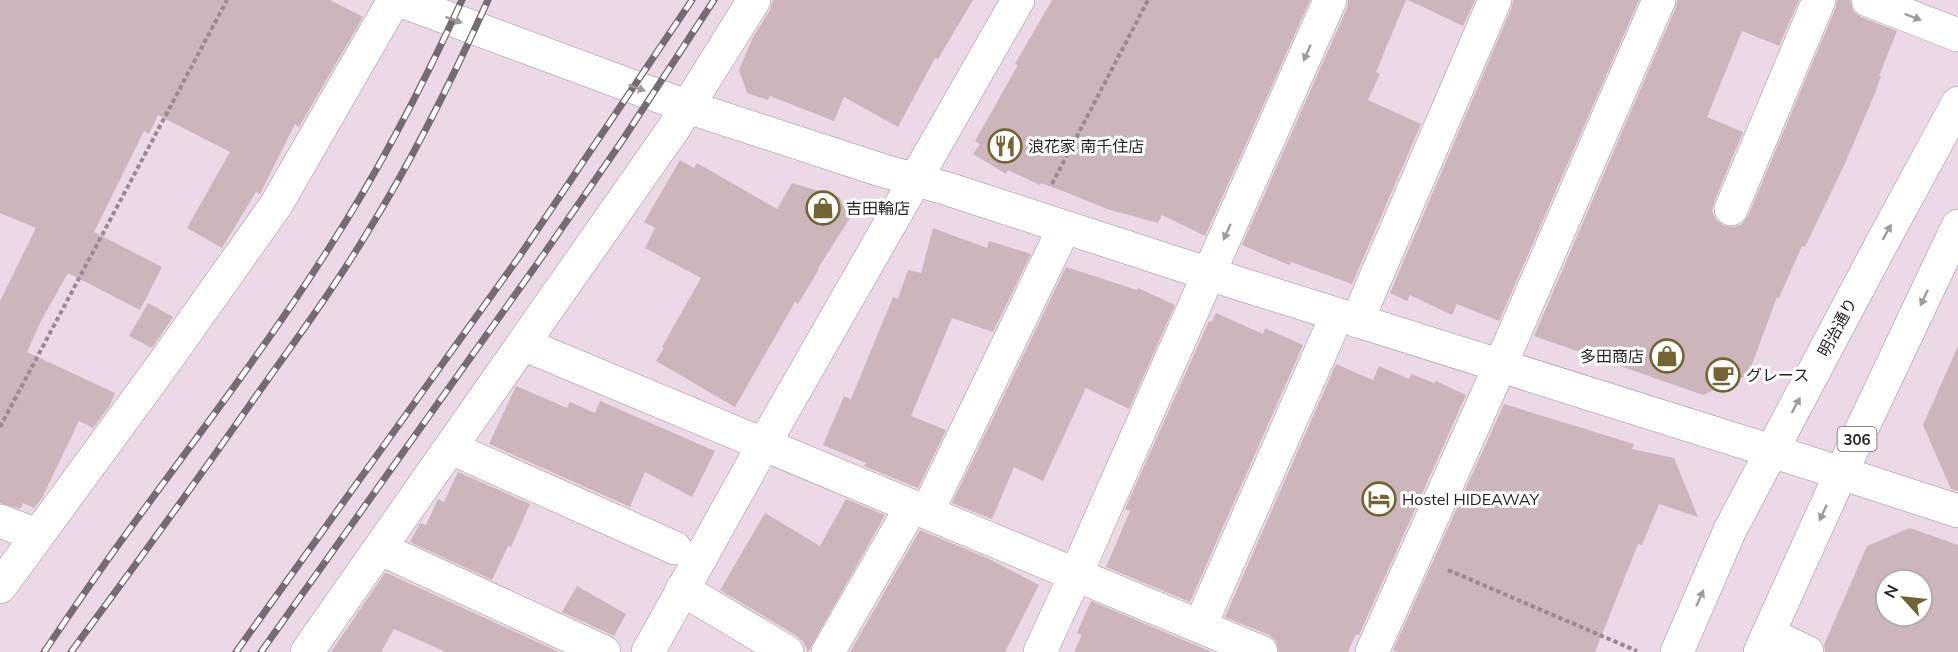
<svg xmlns="http://www.w3.org/2000/svg" width="1958" height="652" font-family="Mulish,'Noto Sans JP',sans-serif">
  <rect width="100%" height="100%" fill="#ecd8e7"/>
  <g fill="#cdb5bc" fill-rule="evenodd">
    <polygon points="0,0 330,0 363,17 299,127 295,124 260,194 256,192 222,248 187,228 230,152 158,115 149,134 144,131 94,232 162,267 140,310 68,273 41,321 27,352 115,393 110,405 93,428 79,421 42,498 34,508 23,503 20,509 0,503 0,301 36,228 0,213"/>
    <polygon points="773,0 973,0 938,59 935,58 898,127 844,97 834,121 770,96 768,100 747,93 739,70 753,37 770,10"/>
    <polygon points="1052,0 1310,0 1205,236 1162,215 1158,223 1107,209 1068,193 1041,183 1040,185 1008,170 1006,174 973,154 980,144 975,141 1018,65 1015,64"/>
    <polygon points="1348,0 1406,0 1376,72 1380,74 1368,100 1421,124 1352,284 1291,262 1289,265 1242,245 1347,8"/>
    <polygon points="1408,0 1475,0 1463,26"/>
    <polygon points="1513,0 1639,0 1499,321 1457,304 1452,315 1410,295 1407,301 1390,293 1512,7"/>
    <polygon points="1677,0 1799,0 1779,46 1742,31 1707,117 1743,132 1714,202 1712,211 1716,220 1724,226 1734,227 1742,224 1748,216 1836,7 1837,0 1850,0 1853,11 1861,17 1897,31 1879,76 1881,76 1875,93 1846,161 1805,247 1802,246 1779,298 1777,297 1748,375 1703,395 1534,336 1676,7"/>
    <polygon points="680,160 694,168 697,163 777,209 792,183 839,197 850,218 818,268 819,269 798,304 795,302 735,407 656,361 664,348 662,347 701,278 645,248 655,228 644,222"/>
    <polygon points="933,228 987,248 989,241 1031,254 993,332 952,318 911,416 946,430 918,488 864,466 866,463 823,445 844,396 851,399 893,297 898,299 908,270 921,273"/>
    <polygon points="1066,267 1137,290 1138,288 1175,305 1129,409 1086,388 1043,481 1014,467 992,519 952,503"/>
    <polygon points="148,303 173,317 152,348 129,336"/>
    <polygon points="1216,313 1263,334 1265,328 1303,345 1190,602 1106,567 1130,511 1125,509 1209,321 1212,322"/>
    <polygon points="1958,346 1958,491 1951,489 1923,425"/>
    <polygon points="1336,364 1373,380 1379,366 1409,379 1411,374 1434,383 1436,381 1466,395 1359,635 1356,634 1348,652 1279,652 1276,641 1269,635 1225,617"/>
    <polygon points="516,386 567,408 570,402 595,413 600,401 715,451 692,497 645,472 630,507 489,444"/>
    <polygon points="1504,404 1634,444 1632,449 1674,458 1698,517 1659,504 1642,545 1638,544 1595,652 1398,652 1393,650"/>
    <polygon points="458,472 530,504 511,547 508,546 492,580 410,542 420,523 426,525 438,499 444,502"/>
    <polygon points="846,499 885,515 808,652 803,642 797,636 720,590 765,513 820,546"/>
    <path d="M1910,528L1958,545V652H1825L1824,645L1867,546ZM1886,580H1922V616H1886Z"/>
    <polygon points="920,530 987,558 1039,585 1005,652 850,652"/>
    <polygon points="385,573 387,573 559,652 446,652 394,629 381,652 331,652"/>
    <polygon points="577,586 626,614 614,636 562,612"/>
    <polygon points="1091,601 1212,652 1074,652 1082,635 1077,633"/>
  </g>
  <g fill="none" stroke-linecap="round" stroke-linejoin="round">
    <defs>
      <g id="minor">
        <polyline points="399,0 688,107 881,170 948,189 1209,274 1841,473 1958,511"/>
        <polyline points="1868,0 1958,35"/>
        <polyline points="1731,209 1819,0"/>
        <polyline points="1357,321 1495,0"/>
        <polyline points="523,344 1261,652"/>
        <polyline points="451,448 675,548"/>
        <polyline points="927,512 1064,228"/>
        <polyline points="0,521 37,535"/>
        <polyline points="381,549 604,652"/>
        <polyline points="0,587 164,363 276,205 394,0"/>
        <polyline points="682,589 787,652"/>
        <polyline points="1200,626 1337,315"/>
        <polyline points="1768,634 1807,652"/>
        <polyline points="307,652 674,128 754,0"/>
        <polyline points="648,652 764,444 1018,0"/>
        <polyline points="828,652 912,506"/>
        <polyline points="1040,652 1076,574 1330,0"/>
        <polyline points="1372,652 1500,366 1659,0"/>
      </g>
      <g id="major">
        <polyline points="1677,652 1730,530 1883,241 1958,103"/>
        <polyline points="1760,652 1841,473 1958,226"/>
      </g>
    </defs>
    <use href="#minor" stroke="#a18f9d" stroke-width="34"/>
    <use href="#major" stroke="#a18f9d" stroke-width="34"/>
    <g stroke="#998a95" stroke-width="4" stroke-dasharray="4.5 3" stroke-linecap="butt">
      <polyline points="1052,184 1148,0"/>
      <polyline points="0,427 227,0"/>
      <polyline points="1448,570 1637,651"/>
    </g>
    <use href="#minor" stroke="#fff" stroke-width="33"/>
    <use href="#major" stroke="#fff" stroke-width="33"/>
    <defs>
      <g id="rail">
        <path d="M44,652C66,620 88,587 111,555C184,453 262,354 329,248C380,169 423,85 462,0"/>
        <path d="M71,652C131,571 191,489 249,406C289,349 331,293 367,233C413,159 452,80 488,0"/>
        <polyline points="236,652 519,257 692,0"/>
        <polyline points="261,652 537,264 622,141 714,0"/>
      </g>
    </defs>
    <use href="#rail" stroke="#766a73" stroke-width="7"/>
    <use href="#rail" stroke="#fff" stroke-width="4.5" stroke-dasharray="14" stroke-linecap="butt"/>
  </g>
  <defs><path id="oneway-solid" d="M-6-.8H1V-3.2L6.5 0L1 3.2V.8H-6Z" transform="scale(1.5)"/></defs>
  <g fill="#9e9b9d">
    <use href="#oneway-solid" transform="translate(1913 17) rotate(21)"/>
    <use href="#oneway-solid" transform="translate(454 20) rotate(20)"/>
    <use href="#oneway-solid" transform="translate(1307 53) rotate(114)"/>
    <use href="#oneway-solid" transform="translate(637 88) rotate(20)"/>
    <use href="#oneway-solid" transform="translate(1227 232) rotate(114)"/>
    <use href="#oneway-solid" transform="translate(1887 232) rotate(-61)"/>
    <use href="#oneway-solid" transform="translate(1924 298) rotate(115)"/>
    <use href="#oneway-solid" transform="translate(1796 405) rotate(-62)"/>
    <use href="#oneway-solid" transform="translate(1823 513) rotate(115)"/>
    <use href="#oneway-solid" transform="translate(1700 598) rotate(-66)"/>
  </g>
  <defs>
    <symbol id="restaurant-ring" viewBox="-11 -11 22 22"><circle r="9.5" fill="#fff" stroke="#736533" stroke-width="1.5"/><path d="M-5-6h1v4h1v-4h1v4h1v-4h1v5L-1.5 .5V6h-2V.5L-5-1ZM5-6V6H3V1.5H1.5Q1.5-4 5-6Z" fill="#736533"/></symbol>
    <symbol id="shop-ring" viewBox="-11 -11 22 22"><circle r="9.5" fill="#fff" stroke="#736533" stroke-width="1.5"/><path d="M-5-2.5h2.3a2.7 3.5 0 0 1 5.4 0H5L5.5 6h-11ZM-1.5-2.5h3a1.5 2.3 0 0 0-3 0Z" fill="#736533"/></symbol>
    <symbol id="cafe-ring" viewBox="-11 -11 22 22"><circle r="9.5" fill="#fff" stroke="#736533" stroke-width="1.5"/><path d="M-5.5-4.5H6V0H3Q3 3.5 0 3.5H-2.5Q-5.5 3.5-5.5 0ZM3-3.2v2h1.7v-2ZM-6 4.5H4V6H-6Z" fill="#736533"/></symbol>
    <symbol id="hotel-ring" viewBox="-11 -11 22 22"><circle r="9.5" fill="#fff" stroke="#736533" stroke-width="1.5"/><path d="M-6-4.5h1.5V1H6V5H4.5V3h-9V5H-6ZM-4 0a1.8 1.8 0 1 1 3.6 0ZM.5 0V-2.5h3Q6-2.5 6 0Z" fill="#736533"/></symbol>
  </defs>
  <g fill-rule="evenodd">
    <use href="#restaurant-ring" x="986" y="127" width="38" height="38"/>
    <use href="#shop-ring" x="804" y="189" width="38" height="38"/>
    <use href="#shop-ring" x="1648" y="337" width="38" height="38"/>
    <use href="#cafe-ring" x="1704" y="356" width="38" height="38"/>
    <use href="#hotel-ring" x="1360" y="480" width="38" height="38"/>
  </g>
  <g text-anchor="middle" dominant-baseline="central" stroke-width="6" stroke-linejoin="round" paint-order="stroke">
    <rect fill="#fff" stroke="#686366" stroke-width="1.5" x="1837.5" y="427" width="39" height="24" rx="4.5"/>
    <g font-size="15" font-weight="bold" fill="#272025">
      <text x="1857" y="439">306</text>
    </g>
    <g font-size="16" fill="#272025" stroke="#fff" text-anchor="start">
      <text x="1028" y="146">浪花家 南千住店</text>
      <text x="846" y="208">吉田輪店</text>
      <text x="1644" y="356" text-anchor="end">多田商店</text>
      <text x="1746" y="375">グレース</text>
      <text x="1402" y="499">Hostel HIDEAWAY</text>
    </g>
    <g font-size="16" fill="#272025" stroke="#fff">
      <text transform="translate(1837 327) rotate(-62)">明治通り</text>
    </g>
  </g>
  <g transform="translate(1904 598) rotate(297)"><circle r="28" fill="#ffffff" stroke="#a9a6a8" stroke-width="1.5"/>
  <path d="M0-4.5L10 22L0 15L-10 22Z" fill="#736533"/>
  <text y="-9" font-size="16" font-weight="bold" text-anchor="middle" fill="#272025">N</text>
  </g>
</svg>
